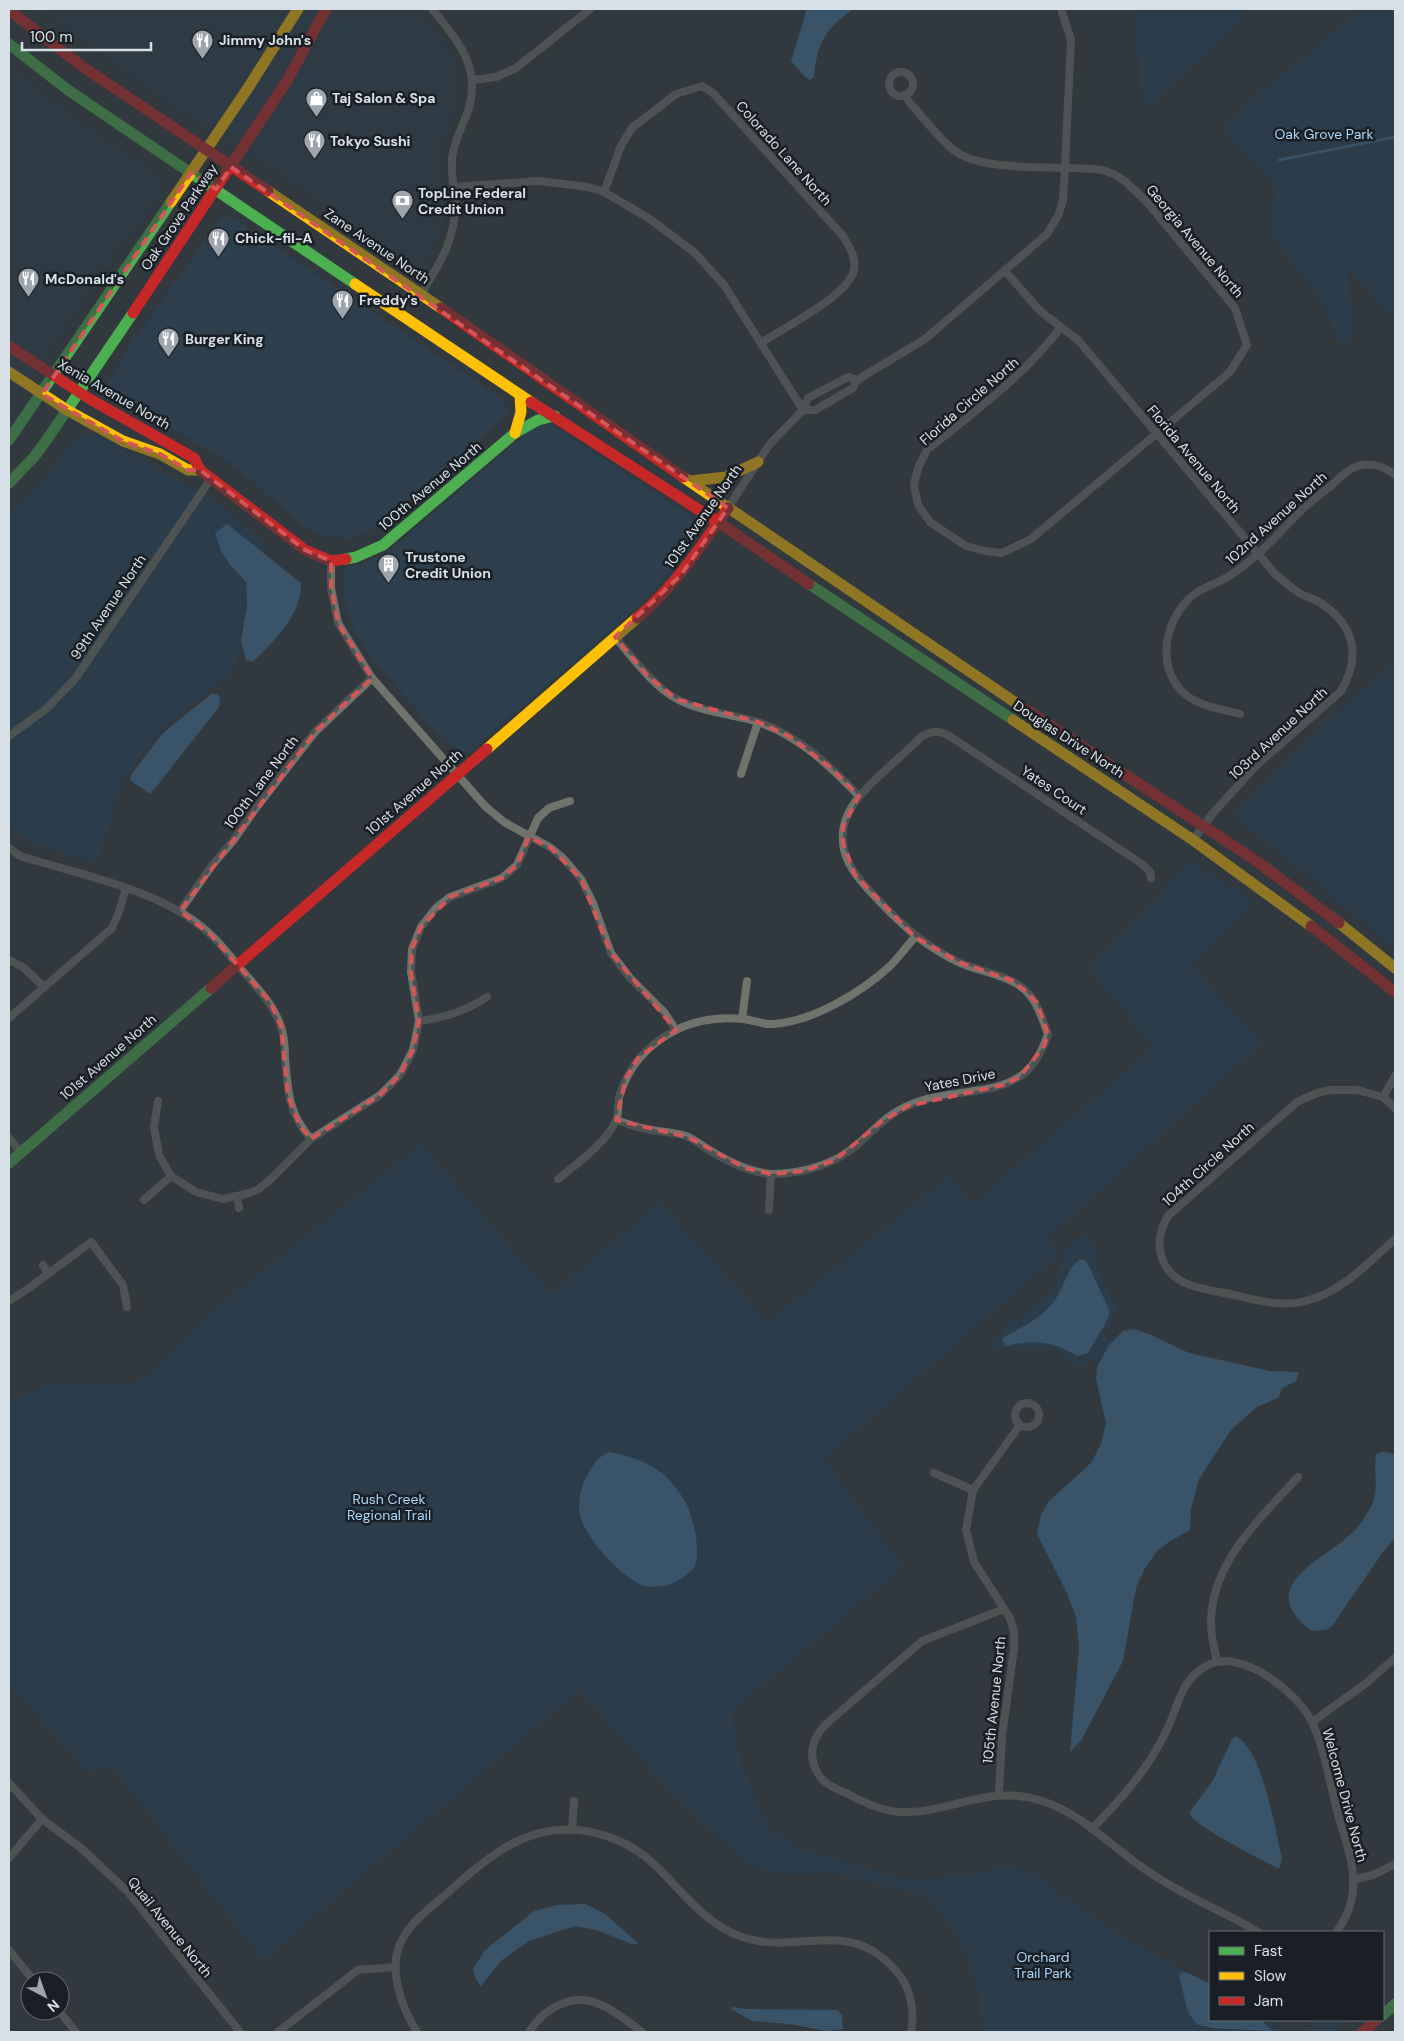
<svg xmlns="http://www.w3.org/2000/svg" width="1404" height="2041" font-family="'DM Sans',sans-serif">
  <rect width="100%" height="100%" fill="#31383e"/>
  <g fill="#2d3f4d">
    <polygon points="40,9 418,9 450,49 458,68 460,89 459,101 446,133 442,151 442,224 439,238 424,266 418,270 410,268 349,222 269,168 176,111"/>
    <polygon points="9,64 71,114 154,171 163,190 151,210 120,248 49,353 17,401 17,408 9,420"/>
    <polygon points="230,216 504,400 508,414 376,528 354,538 327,537 305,527 236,467 105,388 129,347 221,218"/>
    <polygon points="542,423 550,424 692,517 698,530 697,538 674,569 638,606 470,751 460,752 426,721 372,658 355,634 343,597 343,570 347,567 368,562 391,549 535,426"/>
  </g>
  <g fill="#24435b">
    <polygon points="1135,9 1245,9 1242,21 1151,104 1142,105"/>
    <polygon points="1361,9 1395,9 1395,328 1394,318 1348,268 1347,275 1352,309 1351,339 1345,343 1335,339 1331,320 1319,297 1270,234 1273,200 1278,189 1222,127 1247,106 1246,104"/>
    <path d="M83,435H97L214,500L267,544L244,582L245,606L235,670L161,728L123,779L97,862C65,854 35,848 9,828V512L35,489L73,441Z"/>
    <polygon points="1395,662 1395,950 1304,872 1233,816 1339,710"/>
    <polygon points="1188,860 1255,902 1191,965 1262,1043 1048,1238 1059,1255 824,1459 903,1567 731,1712 742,1767 769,1828 802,1849 900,1878 921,1880 975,1873 1009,1866 1036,1874 1069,1900 1125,1938 1210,1985 1210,2020 1267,2020 1284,2032 982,2032 978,1986 967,1957 955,1933 928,1897 829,1872 787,1875 748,1865 673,1795 579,1690 263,1960 111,1766 89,1773 9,1685 9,1401 47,1385 133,1383 151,1372 176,1345 222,1303 421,1144 551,1294 660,1202 768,1322 949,1176 972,1204 1154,1047 1088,968 1159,896"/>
    <path d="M1088,1235L1091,1237L1094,1241L1100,1275L1116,1306L1115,1312L1104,1338L1107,1341L1110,1340L1112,1342L1099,1363L1094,1358L1078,1367C1070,1362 1064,1354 1055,1350C1039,1343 1006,1354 992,1347V1343L1001,1336L1007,1324L1023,1317L1053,1290L1057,1280L1063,1253L1082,1236Z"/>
    <polygon points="1321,2020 1349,2020 1335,2032 1305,2032"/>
  </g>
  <g fill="#43759b">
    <path d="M807,9H853C825,30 817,42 814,77L810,80L805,77L791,61Z"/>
    <path d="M227,524L301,583C302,615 274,641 253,662L246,660L241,641L247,604L246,582L231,566L221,551L215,533Z"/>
    <polygon points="211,694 218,694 220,699 219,707 156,787 150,794 130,780 131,775 162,734"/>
    <path d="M1079,1260H1085L1089,1266L1110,1312L1105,1324L1088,1353L1077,1356C1055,1341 1031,1339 1006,1346L1002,1341L1004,1337C1022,1327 1043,1318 1055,1300C1064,1287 1067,1269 1079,1260Z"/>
    <polygon points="1134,1329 1151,1335 1189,1353 1270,1371 1299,1372 1296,1381 1281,1389 1279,1397 1257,1407 1232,1429 1220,1447 1199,1479 1191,1509 1190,1530 1170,1541 1157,1551 1144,1570 1136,1588 1123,1661 1082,1739 1070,1752 1079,1648 1076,1617 1065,1589 1037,1534 1041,1515 1048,1502 1091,1463 1101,1444 1106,1423 1096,1379 1097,1367 1109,1345 1123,1331"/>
    <path d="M1384,1451L1395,1455V1538L1383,1552L1332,1626L1326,1630L1312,1631C1250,1585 1328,1559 1356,1529C1362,1522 1367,1514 1371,1506C1380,1490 1373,1472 1376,1454Z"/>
    <path d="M610,1452C627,1456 645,1460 659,1471C670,1479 679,1491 686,1503C693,1516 703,1556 693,1569C687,1576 677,1582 668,1585C659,1587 650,1588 642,1585C620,1576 589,1541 581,1519C576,1503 581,1486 589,1472C594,1463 600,1455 610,1452Z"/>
    <path d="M1236,1736C1263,1751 1275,1829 1282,1859L1279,1869C1263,1860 1193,1826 1189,1813L1213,1780L1232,1739Z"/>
    <polygon points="585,1904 605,1914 639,1944 631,1944 597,1930 575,1926 529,1941 502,1960 481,1986 475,1978 473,1969 485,1950 534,1911 557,1905"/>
    <polygon points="1182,1972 1188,1973 1210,1984 1210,2020 1261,2020 1272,2031 1212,2028 1196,2024 1188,2012 1179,1976"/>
    <polygon points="732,2007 746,2009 838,2010 842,2015 843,2029 826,2031 790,2024 752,2021 731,2009"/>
  </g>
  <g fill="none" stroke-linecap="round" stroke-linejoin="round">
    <polyline stroke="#43759b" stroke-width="2.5" points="1279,160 1395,137"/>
    <g stroke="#70736b" stroke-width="8">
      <circle cx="901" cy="84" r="12"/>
      <polyline points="472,80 496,77 516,68 590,9"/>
      <path d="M905,95L910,103C924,118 939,139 955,151C983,173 1064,165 1102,170L1114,174L1126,182L1146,201L1235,308L1247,345L1230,372L1031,539L1002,553L985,551L966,546L930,522L918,505L914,485L918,468L927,450C974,412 1023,377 1060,328"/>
      <polyline points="453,187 539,181 588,187 604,192 650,219 695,253 724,285 803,410"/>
      <path d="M604,192L621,146L632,128L676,94L702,86L713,93L843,236C849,246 858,260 853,273C845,297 783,328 761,343"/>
      <path d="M1005,271L1040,311L1078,340L1276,575C1284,581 1292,589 1301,594C1309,598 1318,600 1325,606C1356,628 1360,659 1341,691L1257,765L1213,813L1193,840"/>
      <path d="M421,294C439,265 456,239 455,203C454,188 451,173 452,158C454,142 461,129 467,114C483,69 459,42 432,9"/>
      <polyline points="803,410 815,410 853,388 857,380 925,339 1047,234 1059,214 1063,200 1065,167 1071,40 1061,9"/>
      <polyline points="728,508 769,445 803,410 808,398 848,377 857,380"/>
      <polyline points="331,561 331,588 338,623 354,649 372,678 485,806 504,822 551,848 563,858 581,879 593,903 611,953 630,978 664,1012 676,1030"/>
      <path d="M615,637C631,656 655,688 677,699C701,712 732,714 758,722C798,735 830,766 859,796"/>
      <path d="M1240,714C1222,709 1201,707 1186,695C1154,669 1164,616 1196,593C1205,587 1217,583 1226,578C1238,571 1250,561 1260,552C1276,538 1290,521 1305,507C1314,499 1323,492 1332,485C1338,479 1345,472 1353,468C1367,461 1383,465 1395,475"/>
      <polyline points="9,736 46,709 75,679 212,477"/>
      <polyline points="741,774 758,722"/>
      <path d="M9,848L20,856C81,875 164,890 211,935C222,945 231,958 241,969C256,987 272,1002 280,1024C284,1034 285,1047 285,1058C288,1091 288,1113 311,1139"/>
      <polyline points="180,911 213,864 233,841 256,808 315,732 372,678"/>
      <polyline points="9,960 23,967 44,987"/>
      <polyline points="9,1018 112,928 119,912 126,888"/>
      <polyline points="742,1019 747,981"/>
      <path d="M419,1021C444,1018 466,1011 487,997"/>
      <polyline points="1383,1097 1395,1076"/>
      <polyline points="158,1101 154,1127 159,1155 171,1176 196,1192 223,1199 246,1194 257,1190 268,1182 311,1139 380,1095 400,1075 413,1050 419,1021 411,972 412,949 421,927 436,908 450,897 502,878 517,865 538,818 549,808 570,801"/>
      <path d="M1395,1108L1383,1097L1357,1090H1330L1317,1093L1297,1102L1168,1216C1154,1239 1157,1268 1183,1282C1198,1290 1218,1291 1234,1295C1260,1301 1284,1308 1309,1300C1344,1290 1369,1262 1395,1239"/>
      <path d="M616,1120C623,1122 630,1125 638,1127C653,1132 670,1131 686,1136C694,1139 701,1145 709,1150C727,1161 750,1173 772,1174C801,1174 833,1165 856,1146C879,1126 889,1111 920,1101C952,1090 991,1095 1019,1077C1034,1068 1043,1049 1048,1034C1041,1016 1037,998 1020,986C1003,974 979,971 960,963C927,947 906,929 881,903C857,878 831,852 848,814C858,790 901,758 921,737C933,730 939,730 951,737L1142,864L1150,872L1151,878"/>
      <polyline points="9,1138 21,1152"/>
      <path d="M558,1179C575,1165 608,1142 616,1120C619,1113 618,1105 619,1097C628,1067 648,1044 676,1030C696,1020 721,1017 743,1019C753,1020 763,1025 773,1024C812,1022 862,992 890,966C899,957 907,946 915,937"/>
      <polyline points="237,1196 239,1208"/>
      <polyline points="144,1200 171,1176"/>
      <polyline points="769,1210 771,1174"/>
      <polyline points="43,1265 48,1273"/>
      <polyline points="9,1301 29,1288 91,1242 123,1285 127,1307"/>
      <circle cx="1027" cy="1415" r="12"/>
      <polyline points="934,1473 973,1490"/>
      <path d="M1004,1609L922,1641L825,1725C813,1738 808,1753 816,1770C822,1784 835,1788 848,1794C865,1803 882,1811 901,1812C950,1814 989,1783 1042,1801C1084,1814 1115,1851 1152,1874C1186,1897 1223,1911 1258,1932"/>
      <path d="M1217,1661C1214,1648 1210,1633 1211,1619C1213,1561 1261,1517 1298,1477"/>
      <polyline points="1312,1722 1365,1684 1395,1658"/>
      <polyline points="9,1783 42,1819 81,1848 129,1893 240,2032"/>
      <polyline points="999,1795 1002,1736 1014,1649 1014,1632 1010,1618 974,1562 966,1530 973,1490 1020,1425"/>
      <path d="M1092,1829C1112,1808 1132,1787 1148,1763C1156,1751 1164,1736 1170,1723C1179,1700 1184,1677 1208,1665C1242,1648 1298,1693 1312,1722C1325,1749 1329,1781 1337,1810C1342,1832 1353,1856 1353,1879C1354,1899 1348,1917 1336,1932"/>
      <polyline points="572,1830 574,1801"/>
      <polyline points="9,1858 42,1819"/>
      <polyline points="1353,1880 1373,1875 1395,1864"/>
      <polyline points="9,1950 34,1981"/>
      <polyline points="59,2011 76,2032"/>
      <polyline points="278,2032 358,1970 396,1967"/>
      <path d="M417,2032C404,2012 391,1978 397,1953C403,1928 425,1912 444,1896C485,1860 525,1821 586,1831C608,1835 630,1844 647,1858C679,1885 701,1923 742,1937C800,1956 849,1915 897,1972C911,1988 915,2012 911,2032"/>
      <path d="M529,2032C543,2009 572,1992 599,2004C615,2010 628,2022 642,2032"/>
    </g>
    <g stroke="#4caf50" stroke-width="11">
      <polyline points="9,44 68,90 355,284"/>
      <polyline points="9,440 171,202"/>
      <polyline points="9,483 34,457 48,438 133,313"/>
      <polyline points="346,559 356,557 383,545 515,433 538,420 555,416"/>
      <polyline points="809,584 1013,720"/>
      <polyline points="9,1163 211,988"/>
      <polyline points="1383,2015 1395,2004"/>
    </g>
    <g stroke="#ffc107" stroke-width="11">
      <polyline points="268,191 441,308"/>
      <polyline points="171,202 248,88 298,9"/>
      <polyline points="355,284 531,402"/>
      <polyline points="9,372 67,410 123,441 160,454 188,470 200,470"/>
      <polyline points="515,433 521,412 520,395"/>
      <polyline points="683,477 1019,705"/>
      <polyline points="690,481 726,477 758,462"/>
      <polyline points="1013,720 1193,840 1311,926"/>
      <polyline points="487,749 637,618"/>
      <polyline points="1339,923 1395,968"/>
    </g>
    <g stroke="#c62828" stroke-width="11">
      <polyline points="9,10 83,67 268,191"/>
      <polyline points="441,308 683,477"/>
      <polyline points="133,313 288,79 326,9"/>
      <polyline points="9,346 88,398 194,458 200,470 305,550 331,561 346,559"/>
      <polyline points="531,402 718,522 809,584"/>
      <path d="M637,618C676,585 699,549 728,508"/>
      <polyline points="1019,705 1255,860 1339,923"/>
      <polyline points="1311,926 1395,992"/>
      <polyline points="211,988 487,749"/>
      <polyline points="1362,2032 1377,2020"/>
    </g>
  </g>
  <path d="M0 0H1404V2041H0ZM231,167L728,508L681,575L615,637L647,675L676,699L758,722L789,736L831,768L859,796L843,827V843L855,875L915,937L961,963L1011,980L1028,993L1037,1003L1048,1034L1044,1046L1020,1077L1003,1085L908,1106L881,1122L835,1160L804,1171L771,1174L745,1168L688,1137L616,1120L626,1078L638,1058L676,1030L611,953L581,879L551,848L529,837L517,865L502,878L450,897L421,927L412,949L411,972L419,1021L413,1050L400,1075L380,1095L311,1139L300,1126L288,1096L281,1026L270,1002L211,935L180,911L315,732L372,678L338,623L331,588V561L305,550L200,470H188L160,454L123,441L42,394L191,173L216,189Z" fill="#31383e" fill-opacity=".55" fill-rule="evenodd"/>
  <path fill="none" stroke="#d65658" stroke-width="4" stroke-dasharray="10 6" stroke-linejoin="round" d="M231,167L728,508L681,575L615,637L647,675L676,699L758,722L789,736L831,768L859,796L843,827V843L855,875L915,937L961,963L1011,980L1028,993L1037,1003L1048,1034L1044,1046L1020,1077L1003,1085L908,1106L881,1122L835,1160L804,1171L771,1174L745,1168L688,1137L616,1120L626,1078L638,1058L676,1030L611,953L581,879L551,848L529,837L517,865L502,878L450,897L421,927L412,949L411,972L419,1021L413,1050L400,1075L380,1095L311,1139L300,1126L288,1096L281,1026L270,1002L211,935L180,911L315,732L372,678L338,623L331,588V561L305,550L200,470H188L160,454L123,441L42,394L191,173L216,189Z"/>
  <defs>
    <symbol id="restaurant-pin" viewBox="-11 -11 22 30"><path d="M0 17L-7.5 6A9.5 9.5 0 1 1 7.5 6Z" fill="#9ea5ac" stroke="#191f24"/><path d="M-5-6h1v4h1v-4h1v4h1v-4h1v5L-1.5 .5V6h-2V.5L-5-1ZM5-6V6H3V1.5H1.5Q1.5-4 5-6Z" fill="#fff"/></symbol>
    <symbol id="shop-pin" viewBox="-11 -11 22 30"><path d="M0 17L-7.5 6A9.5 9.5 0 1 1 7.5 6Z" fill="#9ea5ac" stroke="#191f24"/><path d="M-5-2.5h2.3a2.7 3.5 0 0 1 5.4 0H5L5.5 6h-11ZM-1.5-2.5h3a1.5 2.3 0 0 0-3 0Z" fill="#fff"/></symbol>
    <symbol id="bank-pin" viewBox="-11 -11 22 30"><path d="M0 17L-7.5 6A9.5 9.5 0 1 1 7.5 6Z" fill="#9ea5ac" stroke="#191f24"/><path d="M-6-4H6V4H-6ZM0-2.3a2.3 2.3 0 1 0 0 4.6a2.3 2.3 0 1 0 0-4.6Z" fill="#fff"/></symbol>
    <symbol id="building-pin" viewBox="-11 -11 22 30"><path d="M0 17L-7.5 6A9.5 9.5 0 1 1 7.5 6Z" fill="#9ea5ac" stroke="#191f24"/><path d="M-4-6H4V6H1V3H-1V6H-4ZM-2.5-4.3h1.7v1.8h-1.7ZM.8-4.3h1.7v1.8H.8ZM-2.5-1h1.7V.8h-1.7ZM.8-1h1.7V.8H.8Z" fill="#fff"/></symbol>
  </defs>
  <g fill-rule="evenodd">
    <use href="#restaurant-pin" x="190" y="28" width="25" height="34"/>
    <use href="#shop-pin" x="304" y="86" width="25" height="34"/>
    <use href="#restaurant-pin" x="302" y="128" width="25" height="34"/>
    <use href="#bank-pin" x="390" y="188" width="25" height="34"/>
    <use href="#restaurant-pin" x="206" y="226" width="25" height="34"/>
    <use href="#restaurant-pin" x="16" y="266" width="25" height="34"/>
    <use href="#restaurant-pin" x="330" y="288" width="25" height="34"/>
    <use href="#restaurant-pin" x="156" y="326" width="25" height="34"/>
    <use href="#building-pin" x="376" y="552" width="25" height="34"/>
  </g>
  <g text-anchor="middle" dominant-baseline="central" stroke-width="5" stroke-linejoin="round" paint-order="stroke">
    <g font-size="14" font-weight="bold" fill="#d8e0e7" stroke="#191f24" text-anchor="start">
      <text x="219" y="40">Jimmy John's</text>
      <text x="332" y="98">Taj Salon &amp; Spa</text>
      <text x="330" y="141">Tokyo Sushi</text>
      <text x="418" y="193">TopLine Federal<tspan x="418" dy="16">Credit Union</tspan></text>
      <text x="235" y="238">Chick-fil-A</text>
      <text x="45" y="279">McDonald's</text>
      <text x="359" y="300">Freddy's</text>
      <text x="185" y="339">Burger King</text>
      <text x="405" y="557">Trustone<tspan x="405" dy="16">Credit Union</tspan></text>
    </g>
    <g font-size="14" fill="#a9d7fb" stroke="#191f24">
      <text x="1324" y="134">Oak Grove Park</text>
      <text x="389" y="1499">Rush Creek<tspan x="389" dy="16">Regional Trail</tspan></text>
      <text x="1043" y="1957">Orchard<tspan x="1043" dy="16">Trail Park</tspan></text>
    </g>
    <g font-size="14" fill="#d8e0e7" stroke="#191f24">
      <text transform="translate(784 153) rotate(48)">Colorado Lane North</text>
      <text transform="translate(179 217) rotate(-56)">Oak Grove Parkway</text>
      <text transform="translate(1195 241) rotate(50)">Georgia Avenue North</text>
      <text transform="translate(377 246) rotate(34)">Zane Avenue North</text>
      <text transform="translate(114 394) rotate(30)">Xenia Avenue North</text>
      <text transform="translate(969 401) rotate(-41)">Florida Circle North</text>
      <text transform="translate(1194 459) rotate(50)">Florida Avenue North</text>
      <text transform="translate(430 486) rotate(-40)">100th Avenue North</text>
      <text transform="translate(703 516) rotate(-55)">101st Avenue North</text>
      <text transform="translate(1276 518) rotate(-42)">102nd Avenue North</text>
      <text transform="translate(108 607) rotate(-56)">99th Avenue North</text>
      <text transform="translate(1278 733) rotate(-43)">103rd Avenue North</text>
      <text transform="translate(1069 739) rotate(33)">Douglas Drive North</text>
      <text transform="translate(261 782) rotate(-53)">100th Lane North</text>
      <text transform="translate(1054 790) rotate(34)">Yates Court</text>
      <text transform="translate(414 792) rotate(-41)">101st Avenue North</text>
      <text transform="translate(108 1057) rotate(-41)">101st Avenue North</text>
      <text transform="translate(960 1080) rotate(-11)">Yates Drive</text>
      <text transform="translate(1208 1164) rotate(-42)">104th Circle North</text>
      <text transform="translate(994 1700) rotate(-84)">105th Avenue North</text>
      <text transform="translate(1345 1795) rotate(75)">Welcome Drive North</text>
      <text transform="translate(170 1927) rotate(51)">Quail Avenue North</text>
    </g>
  </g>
  <rect width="1404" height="2041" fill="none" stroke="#d8e0e7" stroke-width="20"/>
  <rect x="1209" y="1931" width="175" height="90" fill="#191f24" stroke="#656c72"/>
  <rect x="1219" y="1947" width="25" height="8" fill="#4caf50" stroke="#656c72"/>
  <text x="1254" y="1956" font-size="15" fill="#d8e0e7">Fast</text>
  <rect x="1219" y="1972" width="25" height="8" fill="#ffc107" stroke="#656c72"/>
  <text x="1254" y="1981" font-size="15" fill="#d8e0e7">Slow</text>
  <rect x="1219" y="1997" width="25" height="8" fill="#c62828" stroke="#656c72"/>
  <text x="1254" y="2006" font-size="15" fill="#d8e0e7">Jam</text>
  <g transform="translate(45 1996) rotate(139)"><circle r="24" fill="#191f24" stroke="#656c72"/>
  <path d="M0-4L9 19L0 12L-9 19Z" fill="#9ea5ac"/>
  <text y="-8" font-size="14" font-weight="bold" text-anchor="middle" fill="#d8e0e7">N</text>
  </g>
  <path d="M22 42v8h129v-8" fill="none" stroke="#d8e0e7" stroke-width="2.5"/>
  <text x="30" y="42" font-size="15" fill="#d8e0e7" stroke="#191f24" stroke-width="4" paint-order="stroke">100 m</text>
</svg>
